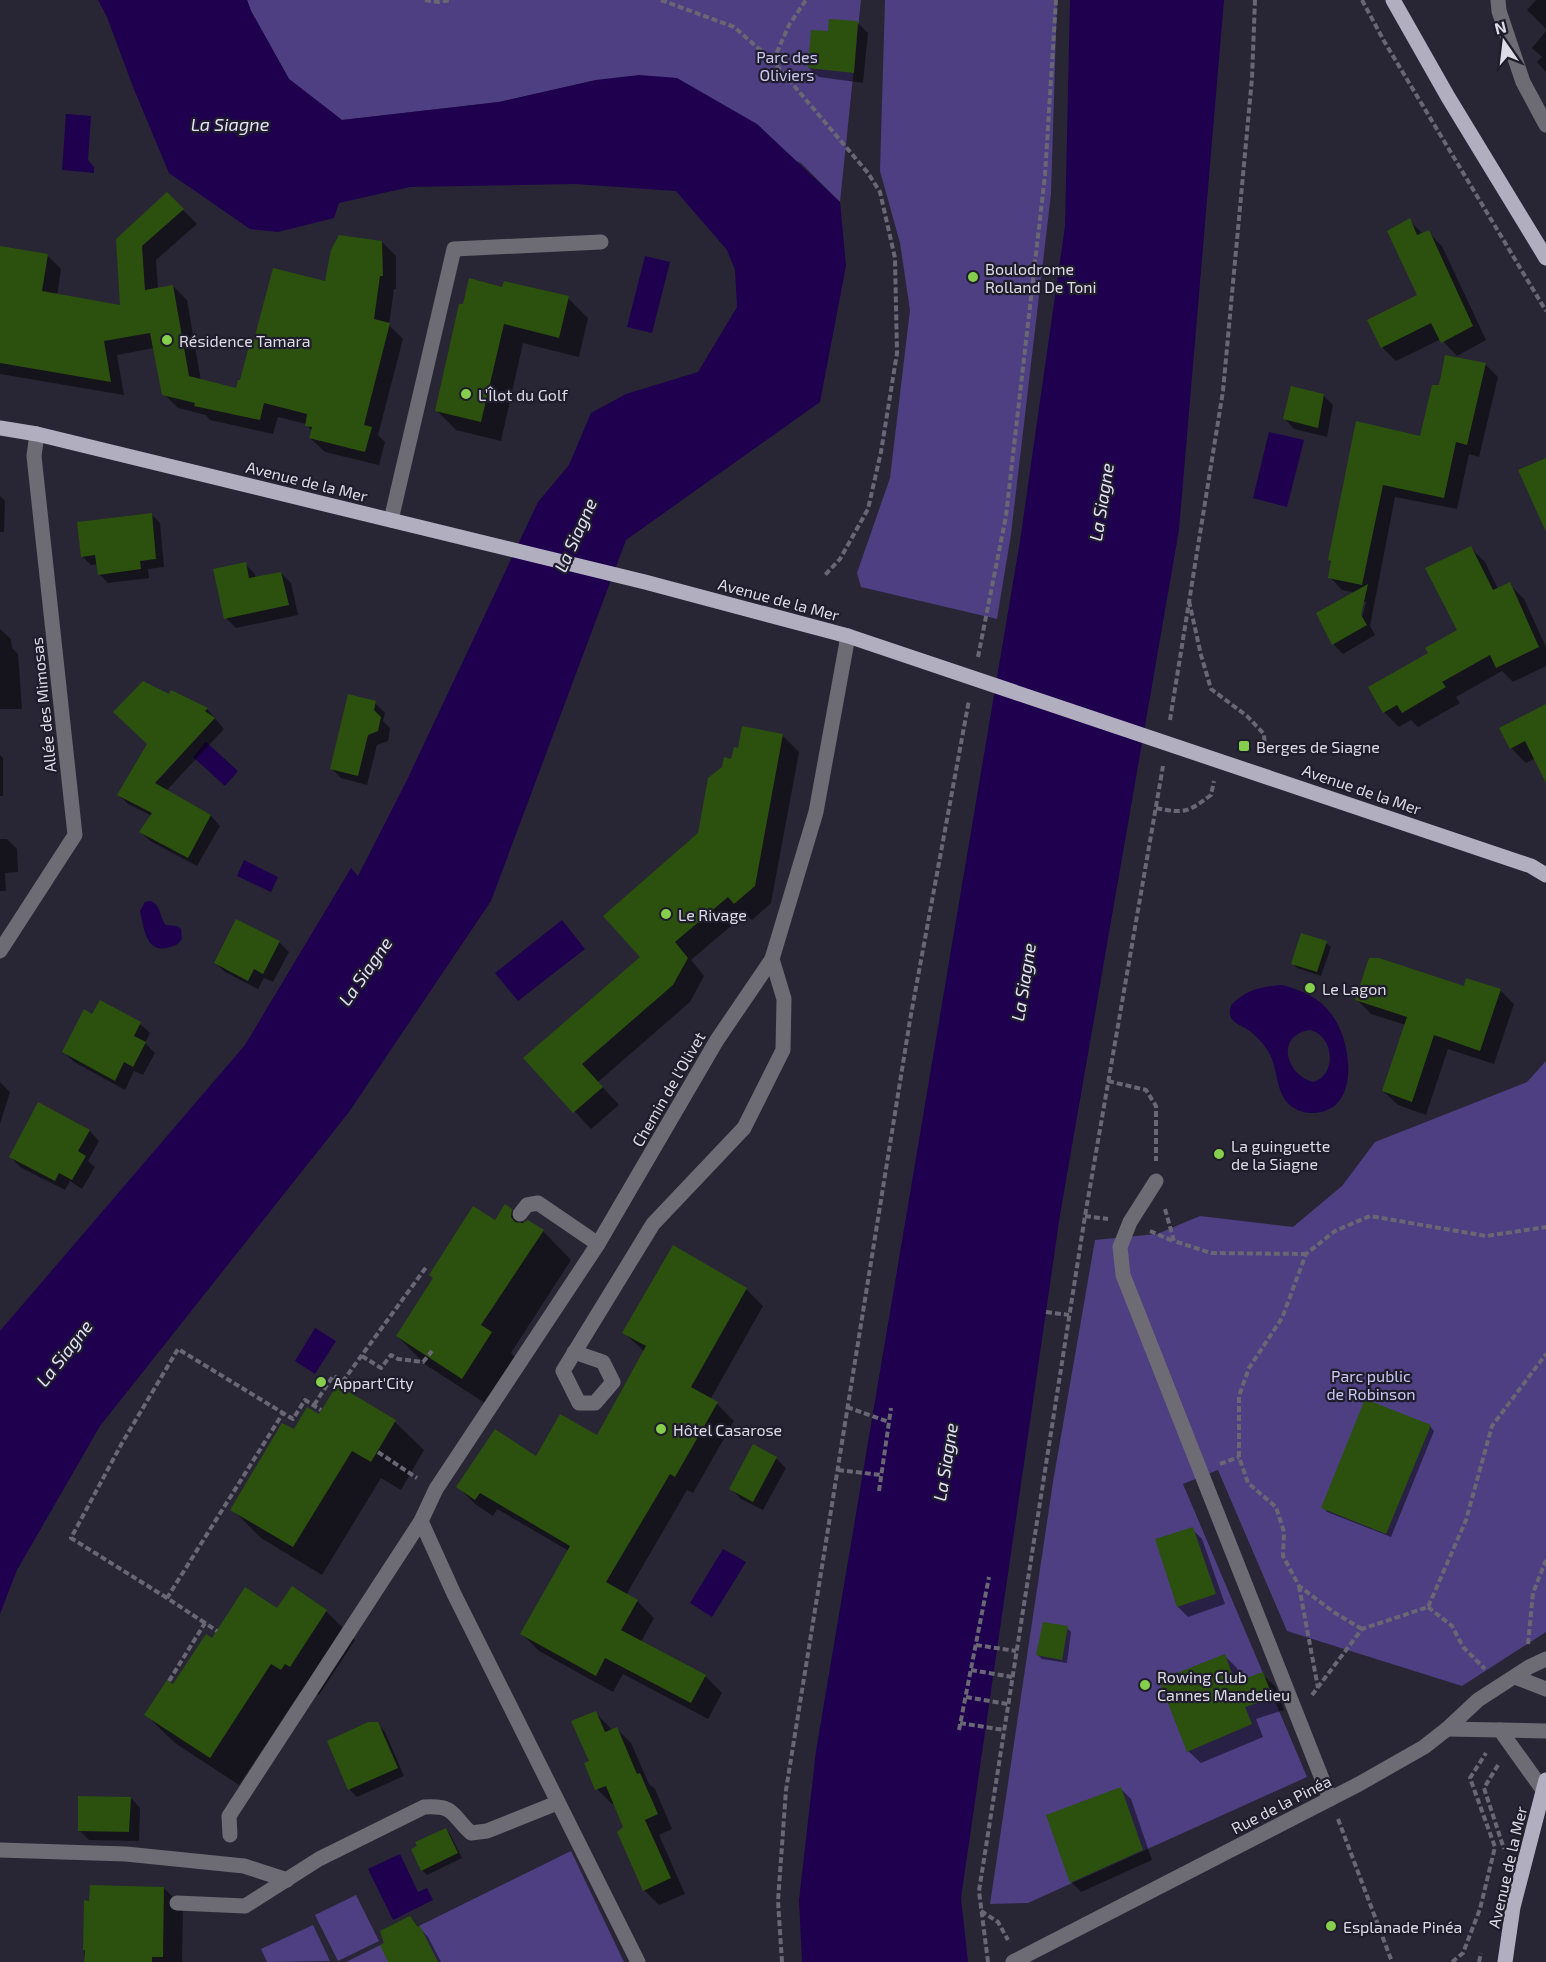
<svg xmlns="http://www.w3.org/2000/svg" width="1546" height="1962" font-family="'Exo 2',sans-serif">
  <rect width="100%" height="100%" fill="#282635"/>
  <g fill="#4d3f82">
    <polygon points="247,0 861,0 840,202 801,163 596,80 499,102 342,120 289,79 251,11"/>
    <polygon points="885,0 1057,0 1051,194 1011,534 997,619 861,587 857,573 890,478 910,310 900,243 880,171"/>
    <polygon points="1546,1061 1546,1632 1462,1686 1287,1631 1218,1470 1183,1484 1307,1777 1028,1903 990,1904 1053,1482 1095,1240 1157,1234 1200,1216 1293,1227 1342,1186 1375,1142 1527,1082"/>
    <polygon points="571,1851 624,1962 346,1962"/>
    <polygon points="356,1895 379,1941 338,1961 315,1915"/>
    <polygon points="313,1925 330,1961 267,1962 261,1949"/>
  </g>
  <g fill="#1e004e" fill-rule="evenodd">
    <polygon points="98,0 247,0 251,11 289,79 342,120 499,102 596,80 639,75 677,78 757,124 840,202 846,266 820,402 626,540 491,901 349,1112 100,1426 17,1570 0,1614 0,1331 245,1045 351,868 358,876 407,780 538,502 569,465 591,413 626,394 698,372 737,307 735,270 727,250 676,191 575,184 410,187 339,203 334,218 278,232 250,229 169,173 133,87 107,17"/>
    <polygon points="1070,0 1224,0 1179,530 1060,1215 961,1898 968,1962 802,1962 799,1900 816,1751 1020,541 1065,226"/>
    <polygon points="66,114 91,116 88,160 94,167 94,173 62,170"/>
    <polygon points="645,256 670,262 652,333 627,327"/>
    <polygon points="1269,432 1304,440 1287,507 1253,498"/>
    <polygon points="206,742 238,771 225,786 193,757"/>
    <polygon points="244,860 278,877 271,892 237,876"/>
    <path d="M150,901C162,905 159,917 166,925L177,926L181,929L182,938C179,945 174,946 167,948C145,952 144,927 140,911L145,902Z"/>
    <polygon points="562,920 585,949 518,1001 495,973"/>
    <path d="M1282,985C1302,990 1320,998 1332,1015C1353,1043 1361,1114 1311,1113C1302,1113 1293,1109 1287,1102C1275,1088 1278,1067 1268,1051C1263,1043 1257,1037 1250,1031C1244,1027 1235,1024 1231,1018C1229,1013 1230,1010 1231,1005C1247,989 1261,987 1282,985ZM1309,1030C1334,1034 1338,1075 1313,1082C1286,1075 1275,1036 1309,1030Z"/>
    <polygon points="315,1328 336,1341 315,1374 295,1361"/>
    <polygon points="723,1549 746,1562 712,1617 690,1603"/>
    <polygon points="400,1854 418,1892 427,1888 433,1900 393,1920 368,1869"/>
  </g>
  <g fill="#0007" fill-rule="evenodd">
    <polygon points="1536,0 1546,0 1546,29 1527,10"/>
    <polygon points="858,23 868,33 863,83 819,77 809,68"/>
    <polygon points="1546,31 1546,72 1537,62 1542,57 1532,48"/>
    <polygon points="181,208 197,224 156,260 158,289 173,286 187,300 201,381 237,390 253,349 327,283 382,242 396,256 396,289 394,289 389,325 403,339 378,435 385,442 379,465 325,452 310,438 312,431 306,424 278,417 273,434 210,420 206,415 178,408 164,394 154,348 117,355 124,395 0,374 0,248 47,255 61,269 57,296 121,307 117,240"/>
    <polygon points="1409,220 1423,234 1428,232 1442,246 1486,340 1457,356 1441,339 1396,361 1382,347 1419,295"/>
    <polygon points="503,289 568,298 588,318 579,357 523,343 501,441 456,430 436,410"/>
    <path d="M1447,357L1486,365L1498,377L1479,457L1469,454L1457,509L1395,497L1370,626L1375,635L1343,654L1333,644L1356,593L1342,590L1330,577L1332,563L1329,560L1358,422L1421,438L1440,387ZM1362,602H1366L1361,622H1358Z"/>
    <polygon points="1323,395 1333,405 1327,437 1294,429 1285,419"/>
    <polygon points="0,496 5,501 4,532 0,532"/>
    <polygon points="151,514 160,523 164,567 148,569 149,578 108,583 99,574 98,564 91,565 82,556"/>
    <polygon points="1470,547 1485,562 1498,589 1509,584 1524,599 1546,647 1546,666 1513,682 1502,671 1456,697 1460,703 1418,727 1411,720 1399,727 1384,712 1370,688 1430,654 1459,631"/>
    <polygon points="245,564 255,574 256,578 281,573 291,583 298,615 236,628 226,618"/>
    <polygon points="0,629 11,639 12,648 18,654 22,709 0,709"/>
    <polygon points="375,703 385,713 383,721 390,728 388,741 377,745 367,785 341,778 331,768"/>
    <polygon points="1546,707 1546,767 1536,758 1526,763 1511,748"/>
    <polygon points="207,709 224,729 166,791 211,816 220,826 197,866 150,841 141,832 152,816 128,804 119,795 148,744"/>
    <polygon points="782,735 799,752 771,903 752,920 745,914 691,960 704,976 690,1002 598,1082 619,1105 591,1129 525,1058 642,957 733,761"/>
    <polygon points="0,755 3,758 3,796 0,796"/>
    <polygon points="0,839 7,839 17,849 18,872 5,873 6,891 0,891"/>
    <polygon points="237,921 279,942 289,952 273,982 264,978 258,989 225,972 215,963"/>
    <polygon points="1326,943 1331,947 1321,976 1297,968 1293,964"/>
    <polygon points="1465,988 1500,990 1514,1004 1494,1064 1448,1049 1426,1115 1398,1105 1383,1091 1406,1025 1371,1014 1357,1000"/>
    <polygon points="100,1002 140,1024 150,1033 145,1043 155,1053 143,1075 134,1071 125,1090 74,1062 64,1052 93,1016"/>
    <polygon points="0,1082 10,1092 0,1124"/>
    <polygon points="90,1131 99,1141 88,1161 95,1167 82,1189 70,1181 65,1190 20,1167 11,1157"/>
    <polygon points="511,1210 525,1224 543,1231 571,1260 511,1353 520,1362 491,1407 426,1365 397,1336 495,1222"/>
    <polygon points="673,1247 746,1289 763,1306 710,1400 717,1404 734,1421 693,1493 687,1490 626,1595 637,1601 654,1618 641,1642 705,1676 722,1693 708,1719 623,1674 613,1692 539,1651 522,1634 569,1551 497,1509 493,1516 475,1504 458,1487 597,1437 645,1352 624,1333"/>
    <polygon points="337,1387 395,1422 424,1450 401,1490 381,1478 322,1575 261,1538 232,1509 294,1431 319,1416"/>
    <polygon points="1430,1426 1434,1431 1391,1537 1327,1512 1323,1507"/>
    <polygon points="776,1458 786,1468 763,1510 741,1499 731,1489"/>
    <polygon points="1192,1529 1202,1539 1225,1604 1188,1617 1178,1607 1157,1540"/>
    <polygon points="292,1588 326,1611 355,1640 319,1695 314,1692 310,1697 301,1691 239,1785 175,1743 146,1715 212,1640 278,1610"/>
    <polygon points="1067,1628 1071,1632 1067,1663 1042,1659 1038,1655"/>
    <polygon points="1224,1655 1237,1668 1242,1681 1262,1674 1275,1686 1284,1710 1256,1719 1263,1737 1201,1763 1188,1751"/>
    <polygon points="595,1712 612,1730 616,1728 631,1743 649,1784 655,1789 672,1829 659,1835 685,1894 659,1905 644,1890 625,1827 615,1803 612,1804 597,1789 591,1761"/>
    <polygon points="377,1724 385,1732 404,1776 357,1797 350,1790 328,1742"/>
    <polygon points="1121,1789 1131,1799 1152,1860 1081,1892 1071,1882"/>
    <polygon points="131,1798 140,1808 139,1841 89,1840 79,1830"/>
    <polygon points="446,1829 450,1834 462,1858 427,1875 422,1870 419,1847"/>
    <polygon points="164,1888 183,1908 182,1962 84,1962 85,1902"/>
    <polygon points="410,1917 428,1937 441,1962 390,1962"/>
  </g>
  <g fill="#2c500d">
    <polygon points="829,19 858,21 854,73 808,68 811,30 828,31"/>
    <polygon points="167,192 184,209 142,246 145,290 173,285 189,376 236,388 238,380 240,380 249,346 252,347 273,268 325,281 331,250 339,235 382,241 383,276 380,276 374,319 390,323 364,425 372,427 365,452 309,438 312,427 305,426 307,414 264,403 260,420 194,406 195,403 162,395 150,333 104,341 111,382 0,363 0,246 48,254 42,291 120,305 116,239"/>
    <polygon points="1410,218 1417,235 1429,230 1473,326 1441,343 1431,323 1381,348 1367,320 1417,295 1387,231"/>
    <polygon points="469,278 502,287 504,281 569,296 559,338 504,324 481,422 435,411 459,304 463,304"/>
    <polygon points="1445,355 1486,363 1467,445 1456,442 1444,498 1383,485 1362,585 1328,578 1331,561 1328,560 1356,421 1420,436 1432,385 1439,385"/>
    <polygon points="1291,386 1324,394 1318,428 1283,419"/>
    <polygon points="1546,458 1546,532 1518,470"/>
    <polygon points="152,513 156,559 140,561 141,569 98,575 95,555 81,557 77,522"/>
    <polygon points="1471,546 1493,590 1510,582 1539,647 1496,668 1490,655 1442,682 1446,687 1402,713 1397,705 1383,713 1368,687 1428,653 1425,648 1457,630 1425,568"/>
    <polygon points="246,562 249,578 281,572 289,605 224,619 213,569"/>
    <polygon points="1368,584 1361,615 1367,625 1332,645 1316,613"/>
    <polygon points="143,681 169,694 171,690 208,708 205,711 215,718 155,783 211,815 188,858 139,832 152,813 117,795 147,744 113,712"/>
    <polygon points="348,694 376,701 374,710 381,717 378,731 368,735 358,776 330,769"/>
    <polygon points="1546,704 1546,783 1525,741 1510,749 1499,728"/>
    <polygon points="742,726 783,734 755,886 734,904 728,897 675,942 688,958 673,985 582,1064 603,1087 573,1113 523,1058 640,957 603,916 698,833 708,778 722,767 724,757 731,759 734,747 738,748"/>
    <polygon points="236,919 280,941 263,974 254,969 248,981 214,963"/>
    <polygon points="1301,933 1327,941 1317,972 1291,964"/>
    <polygon points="1369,958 1379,958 1464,986 1466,978 1501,989 1480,1051 1434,1035 1412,1102 1382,1091 1407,1017 1355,1000"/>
    <polygon points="100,1000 141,1022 134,1036 146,1042 133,1067 124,1062 115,1081 62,1052 84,1009 92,1014"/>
    <polygon points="38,1102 90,1130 78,1151 86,1156 72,1180 59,1173 55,1181 9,1157"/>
    <polygon points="505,1204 512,1209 511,1217 515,1222 523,1223 528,1220 544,1230 481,1325 492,1332 462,1379 396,1336 433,1278 429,1275 473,1206 495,1220"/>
    <polygon points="673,1245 747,1288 691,1387 718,1402 675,1477 670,1474 606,1582 638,1600 621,1630 706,1675 691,1703 605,1658 596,1676 520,1634 570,1546 480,1493 475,1500 456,1487 495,1429 536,1456 560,1414 597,1435 646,1346 622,1333"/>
    <polygon points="337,1385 396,1420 371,1462 352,1451 293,1547 230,1510 282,1423 294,1429 307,1407 319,1414"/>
    <polygon points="1365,1399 1431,1425 1386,1534 1321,1508"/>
    <polygon points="753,1444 777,1457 753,1502 729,1489"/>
    <polygon points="1193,1527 1216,1594 1177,1607 1155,1539"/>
    <polygon points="292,1586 327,1610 290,1667 285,1664 281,1670 271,1664 210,1758 144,1715 167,1680 173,1684 206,1634 212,1638 245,1587 277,1608"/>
    <polygon points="1043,1622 1068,1626 1062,1660 1036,1655"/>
    <polygon points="1225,1654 1235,1682 1263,1672 1273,1698 1245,1707 1252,1724 1187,1752 1159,1680"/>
    <polygon points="596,1711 605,1732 617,1727 637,1774 640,1773 658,1814 645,1820 671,1878 643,1891 617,1832 623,1827 606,1786 595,1790 584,1763 589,1761 571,1721"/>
    <polygon points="368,1722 378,1722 398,1768 348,1790 327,1741"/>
    <polygon points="1121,1787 1143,1850 1070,1883 1046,1815"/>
    <polygon points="78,1796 131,1797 129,1832 78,1831"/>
    <polygon points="446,1828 458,1853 421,1871 411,1849 417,1846 415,1842"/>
    <polygon points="90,1885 164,1887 163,1957 152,1957 152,1962 84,1962 85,1950 83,1950 84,1900 89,1901"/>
    <polygon points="410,1916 418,1927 420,1926 438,1962 388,1962 380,1945 384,1943 380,1931"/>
  </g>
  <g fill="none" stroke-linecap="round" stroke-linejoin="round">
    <g stroke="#696774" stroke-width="4" stroke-dasharray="6 3" stroke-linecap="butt">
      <polyline points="425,0 438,2 452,0"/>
      <polyline points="661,0 734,27 773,61 868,173 880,192 895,258 897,353 881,452 868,509 840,559 825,575"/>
      <polyline points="1362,0 1384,41 1546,311"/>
      <polyline points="773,61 789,25 806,0"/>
      <polyline points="1189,601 1201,655 1211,689 1247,716 1264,734 1265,752"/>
      <polyline points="978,657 1006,516 1045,175 1056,0"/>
      <polyline points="1170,720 1223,391 1252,78 1255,0"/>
      <path d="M1156,808C1185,814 1188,812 1211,795L1214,781"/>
      <polyline points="1108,1081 1146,1090 1156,1106 1156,1161"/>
      <polyline points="1165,1209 1174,1241 1211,1253 1306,1254"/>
      <polyline points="1085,1216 1108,1219"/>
      <polyline points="1150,1231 1173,1241"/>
      <polyline points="1046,1312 1069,1315"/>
      <polyline points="362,1356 381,1368 391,1355 398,1359 423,1362 432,1351"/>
      <polyline points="314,1405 333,1376 343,1381 427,1266"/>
      <polyline points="847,1407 889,1422"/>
      <polyline points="378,1452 417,1478"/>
      <polyline points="1220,1464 1239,1457"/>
      <polyline points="838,1470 881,1475"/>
      <polyline points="879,1491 891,1408"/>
      <polyline points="1299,1586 1318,1688"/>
      <polyline points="167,1598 71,1538 122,1443 178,1349 283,1413"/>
      <polyline points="1428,1607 1452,1626 1463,1647 1485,1669"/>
      <polyline points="205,1623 167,1598 283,1413 293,1419 305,1400 321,1410"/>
      <polyline points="1362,1629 1335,1613 1299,1586 1283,1556 1284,1532 1276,1507 1248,1483 1239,1457 1239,1396 1249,1368 1282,1318 1306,1254 1335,1231 1370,1216 1486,1236 1546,1227"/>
      <polyline points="1528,1644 1533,1593 1546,1560"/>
      <polyline points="976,1645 1016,1651"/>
      <polyline points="971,1670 1012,1677"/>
      <polyline points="169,1681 205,1623 217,1631"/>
      <polyline points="1312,1695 1362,1629 1428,1607 1466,1520 1492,1426 1546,1354"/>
      <polyline points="966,1697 1008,1704"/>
      <polyline points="960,1723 1004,1730"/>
      <polyline points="959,1730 989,1577"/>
      <polyline points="1498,1765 1484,1788 1504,1849"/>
      <polyline points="1338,1819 1392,1962"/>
      <polyline points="981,1911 998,1922 1008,1940"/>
      <polyline points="782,1962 778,1901 786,1790 910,1020 969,700"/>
      <polyline points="988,1962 979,1891 1085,1216 1163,766"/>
      <polyline points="1452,1962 1463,1953 1480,1909 1495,1847 1470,1778 1486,1753"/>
      <polyline points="1479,1962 1481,1953"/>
    </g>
    <g stroke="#6d6c74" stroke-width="15">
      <polyline points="1498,0 1499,11 1523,82 1546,125"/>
      <polyline points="391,520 454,249 601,242"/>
      <polyline points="0,951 75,835 34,456 37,434"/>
      <polyline points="1156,1181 1130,1222 1120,1247 1123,1275 1330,1799"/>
      <polyline points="520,1214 527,1205 538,1203 598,1244"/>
      <polyline points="574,1352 603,1362 613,1382 595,1403 579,1403 563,1371 653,1224 744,1128 783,1050 784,999 772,959"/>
      <polyline points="421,1521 454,1594 638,1962"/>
      <polyline points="1515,1677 1546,1689"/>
      <polyline points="1447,1729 1500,1730 1543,1790"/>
      <polyline points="1500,1730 1546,1731"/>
      <polyline points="230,1835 229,1816 421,1521 436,1489 598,1244 717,1040 772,959 816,812 848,636"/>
      <polyline points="0,1850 126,1854 244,1866 287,1880"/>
      <path d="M177,1903L245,1906L319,1859L424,1807C456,1805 451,1815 471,1833L487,1831L557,1803"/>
      <polyline points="1013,1962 1359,1784 1424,1747 1447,1729 1478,1700 1529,1667 1546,1659"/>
    </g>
    <g stroke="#b1afbf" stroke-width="15">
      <polyline points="1393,0 1448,97 1546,258"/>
      <polyline points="0,428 37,434 645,582 848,636 1531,866 1546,875"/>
      <polyline points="1505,1962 1513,1907 1546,1780"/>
    </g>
  </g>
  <g fill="#85cf4c" stroke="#1f1d2b" stroke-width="2">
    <circle cx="973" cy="277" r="6"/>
    <circle cx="167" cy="340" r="6"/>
    <circle cx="466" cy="394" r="6"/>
    <rect x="1238" y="740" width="12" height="12" rx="3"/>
    <circle cx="666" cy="914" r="6"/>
    <circle cx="1310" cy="988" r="6"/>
    <circle cx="1219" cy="1154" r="6"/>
    <circle cx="321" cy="1382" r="6"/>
    <circle cx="661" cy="1429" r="6"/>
    <circle cx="1145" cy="1685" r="6"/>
    <circle cx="1331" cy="1926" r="6"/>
  </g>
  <g text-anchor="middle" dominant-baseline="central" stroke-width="4.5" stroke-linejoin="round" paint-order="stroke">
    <g font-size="16" fill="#cbc6f3" stroke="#1f1d2b">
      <text x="787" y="56">Parc des<tspan x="787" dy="18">Oliviers</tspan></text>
      <text x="1371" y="1375">Parc public<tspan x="1371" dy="18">de Robinson</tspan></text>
    </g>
    <g font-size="16" fill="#dddce6" stroke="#1f1d2b" text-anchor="start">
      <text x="985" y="268">Boulodrome<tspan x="985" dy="18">Rolland De Toni</tspan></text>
      <text x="179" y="340">Résidence Tamara</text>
      <text x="478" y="394">L’Îlot du Golf</text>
      <text x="1256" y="746">Berges de Siagne</text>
      <text x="678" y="914">Le Rivage</text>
      <text x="1322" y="988">Le Lagon</text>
      <text x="1231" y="1145">La guinguette<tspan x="1231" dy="18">de la Siagne</tspan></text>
      <text x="333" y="1382">Appart'City</text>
      <text x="673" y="1429">Hôtel Casarose</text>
      <text x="1157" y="1676">Rowing Club<tspan x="1157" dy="18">Cannes Mandelieu</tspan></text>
      <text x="1343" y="1926">Esplanade Pinéa</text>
    </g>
    <g font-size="16" fill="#dddce6" stroke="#1f1d2b">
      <text transform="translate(307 481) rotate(14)">Avenue de la Mer</text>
      <text transform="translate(779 599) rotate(15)">Avenue de la Mer</text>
      <text transform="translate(43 705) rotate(-96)">Allée des Mimosas</text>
      <text transform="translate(1362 789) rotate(19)">Avenue de la Mer</text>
      <text transform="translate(668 1089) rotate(-60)">Chemin de l'Olivet</text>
      <text transform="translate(1281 1804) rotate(-27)">Rue de la Pinéa</text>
      <text transform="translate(1507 1867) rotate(-77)">Avenue de la Mer</text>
    </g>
    <g font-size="18" font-style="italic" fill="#e3e1f8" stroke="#1f1d2b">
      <text x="230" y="124">La Siagne</text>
      <text transform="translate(1101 502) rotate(-81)">La Siagne</text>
      <text transform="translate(575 535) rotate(-66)">La Siagne</text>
      <text transform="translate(365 971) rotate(-55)">La Siagne</text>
      <text transform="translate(1023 982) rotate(-81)">La Siagne</text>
      <text transform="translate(64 1353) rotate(-52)">La Siagne</text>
      <text transform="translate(945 1462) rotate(-81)">La Siagne</text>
    </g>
  </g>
  <g transform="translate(1504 42) rotate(346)" stroke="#1f1d2b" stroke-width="4.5" paint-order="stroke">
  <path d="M0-4.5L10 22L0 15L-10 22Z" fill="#dddce6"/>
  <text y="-9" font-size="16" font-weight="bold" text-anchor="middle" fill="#dddce6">N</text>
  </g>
</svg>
